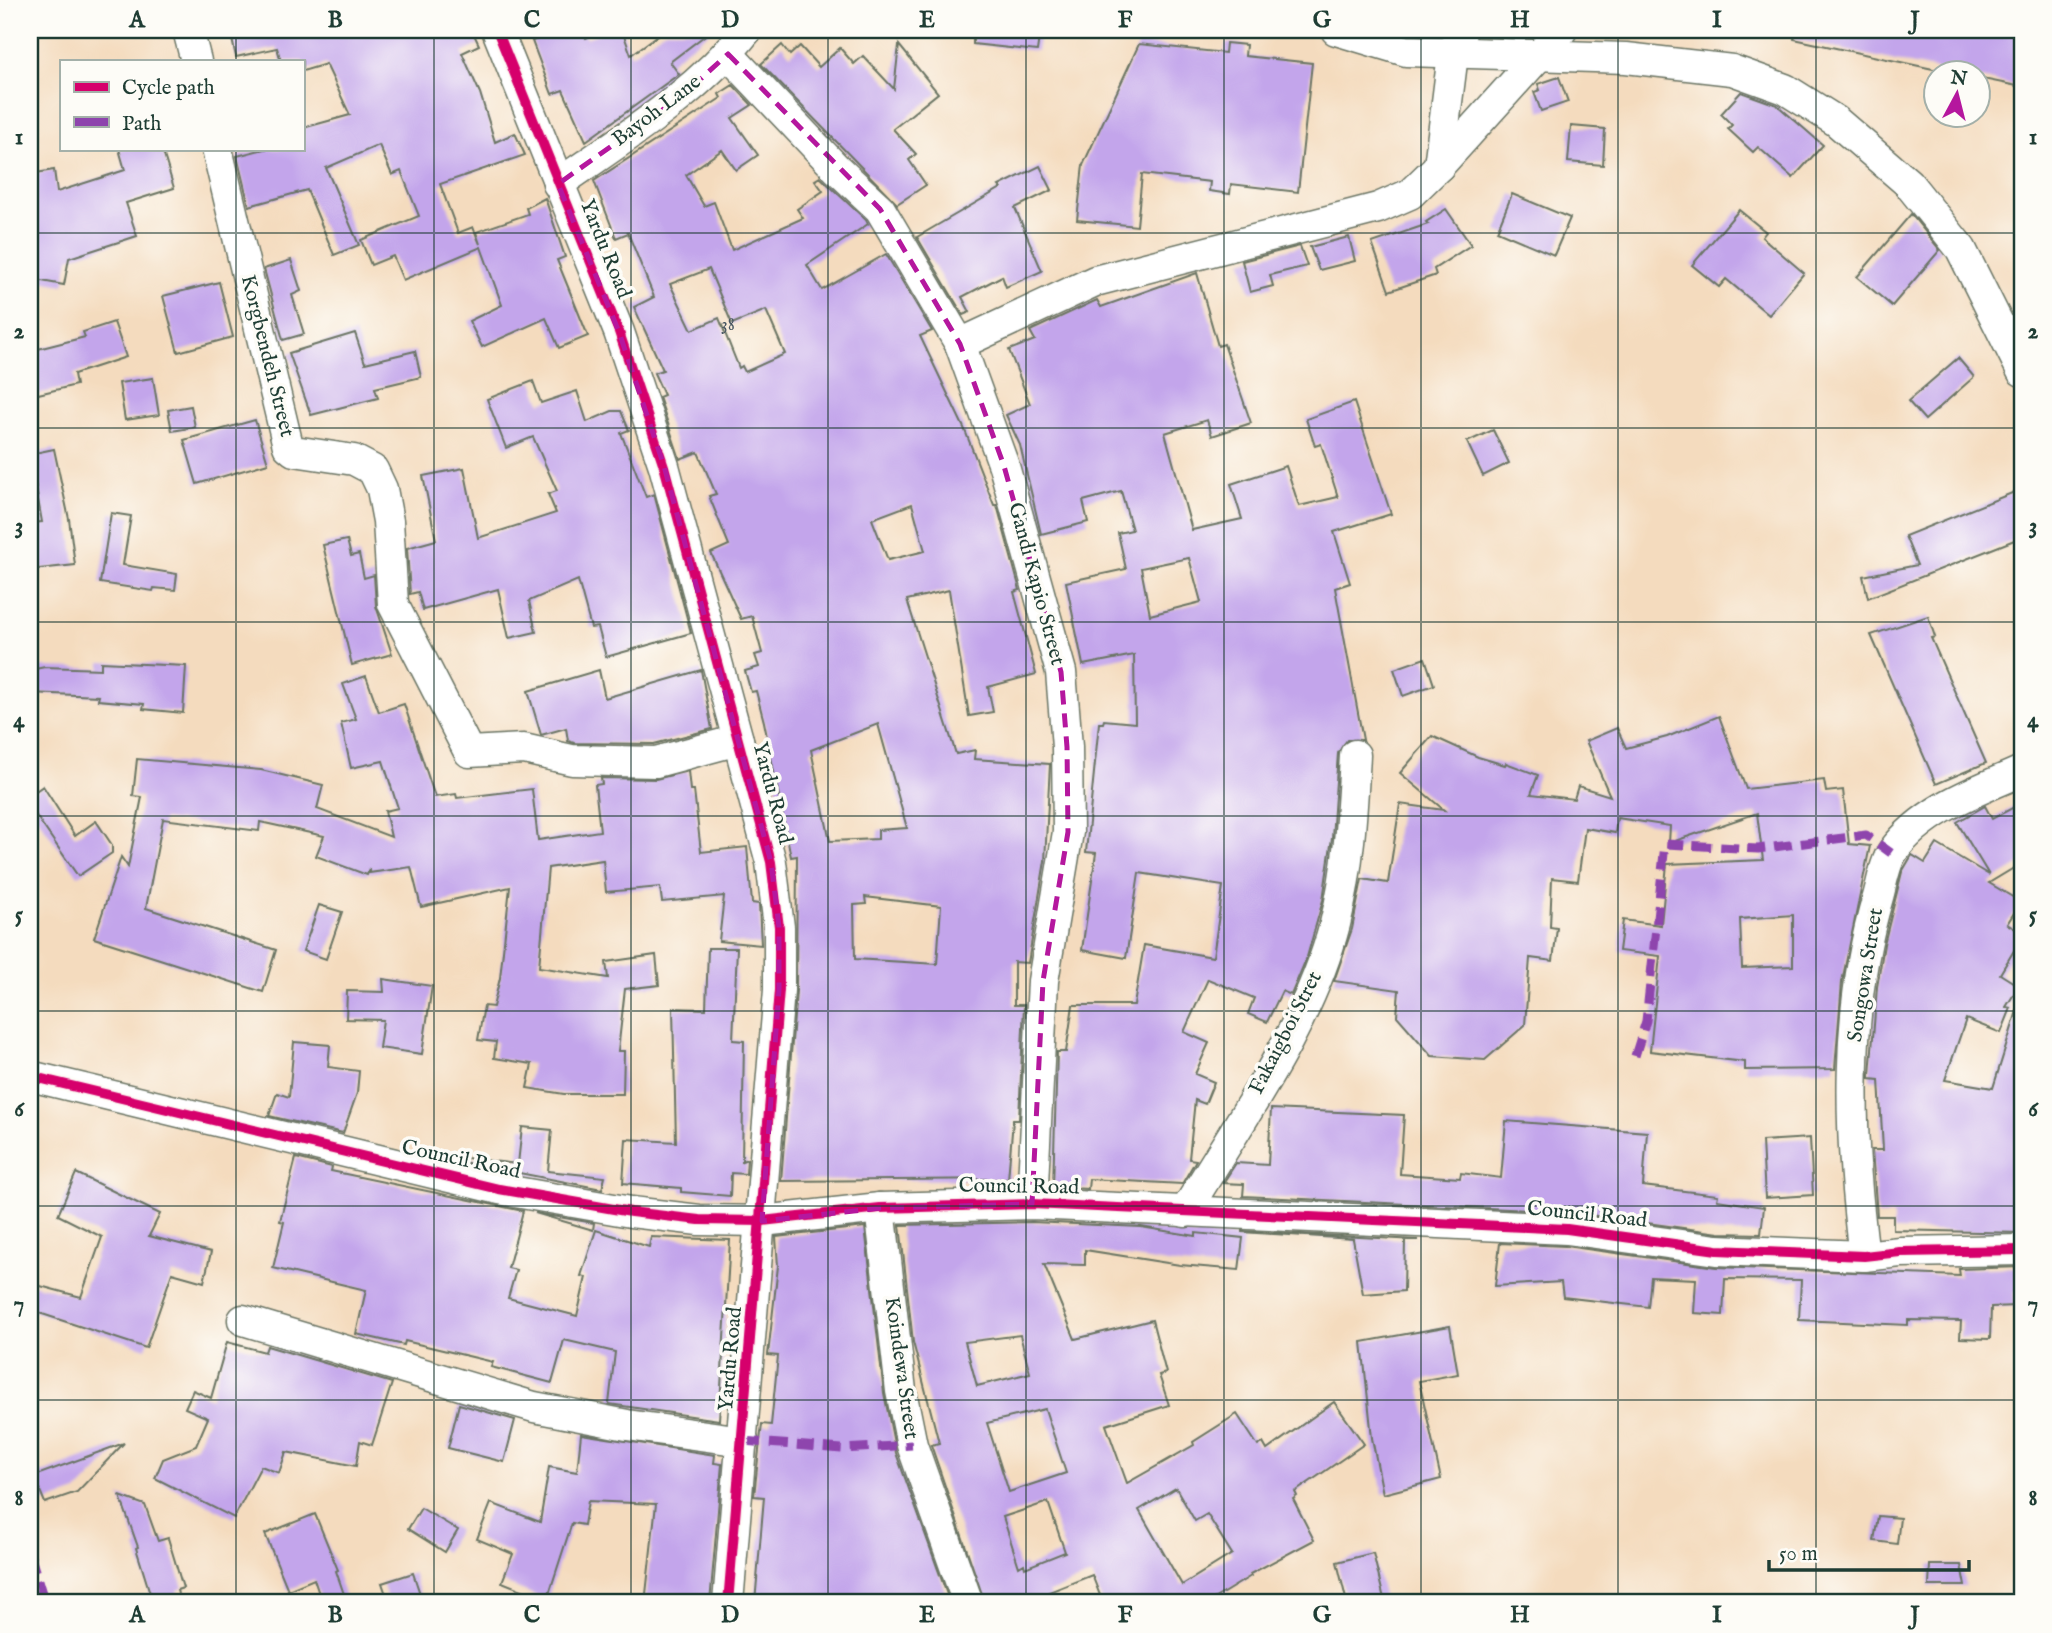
<svg xmlns="http://www.w3.org/2000/svg" width="2052" height="1633" font-family="'IM FELL English',serif">
  <rect width="100%" height="100%" fill="#fdfcf7"/>
  <filter id="ink" filterUnits="userSpaceOnUse"><feTurbulence type="fractalNoise" baseFrequency=".0143" numOctaves="2"/><feDisplacementMap in="SourceGraphic" scale="14" xChannelSelector="R" yChannelSelector="G"/><feConvolveMatrix kernelMatrix="1 2 1 2 8 2 1 2 1" color-interpolation-filters="sRGB"/></filter>
  <filter id="wash" filterUnits="userSpaceOnUse"><feTurbulence type="fractalNoise" baseFrequency=".00686" numOctaves="4" result="noise"/><feDisplacementMap in="SourceGraphic" scale="28" xChannelSelector="R" yChannelSelector="G"/><feGaussianBlur stdDeviation="1.57" result="paint"/><feColorMatrix in="noise" values="0 0 0 0 0 0 0 0 0 0 0 0 0 0 0 0 0 1.4 0 .05"/><feComposite in="paint" operator="in"/></filter>
  <g filter="url(#wash)">
    <rect width="100%" height="100%" fill="#f4dbbe"/>
    <g id="blocks">
      <g fill="#c3a5eb" fill-rule="evenodd">
        <polygon points="230,30 472,30 479,45 462,53 480,93 495,142 515,133 525,155 440,184 458,233 473,227 480,244 476,232 528,214 526,208 545,198 565,257 557,260 588,336 559,348 546,318 482,347 469,321 502,305 481,247 403,280 393,256 371,265 361,240 419,216 401,171 392,175 379,145 326,168 359,245 334,255 307,190 249,206 237,156 264,149 303,149 303,128 350,115 326,64 303,71 303,61 281,61 277,48 236,57"/>
        <polygon points="561,30 584,30 586,38 609,30 622,30 631,55 665,30 712,30 670,62 679,74 586,141 563,90 552,94 532,41"/>
        <polygon points="973,30 1040,30 1037,51 973,44"/>
        <polygon points="1795,30 2022,30 2022,87 1978,78 1978,74 1956,74 1794,39"/>
        <polygon points="1226,43 1246,45 1245,56 1312,63 1298,192 1231,184 1230,194 1209,191 1210,182 1142,174 1137,226 1077,220 1083,165 1139,44 1225,53"/>
        <polygon points="782,45 790,55 800,46 819,67 840,48 854,64 863,56 894,89 899,45 938,93 893,129 916,154 909,160 926,185 897,204 761,64"/>
        <polygon points="1559,77 1568,102 1541,111 1534,92 1540,90 1538,84"/>
        <path d="M733,85L752,105L732,118L758,155L736,170L722,150L686,175L704,206L714,202L732,250L803,218L797,209L823,191L815,180L820,177L866,220L868,224L807,265L822,290L886,254L932,331L920,336L964,428L994,505H997L1020,590L1014,592L1036,674L988,687L993,712L969,716L949,590L907,600L956,754L975,750L974,759L1050,764L1045,861L1028,963L1014,962V1005H1024L1019,1120H1013L1008,1179L781,1181L796,991L797,856L791,857L764,722L756,691L751,692L745,671L759,667L755,655L762,653L752,616L741,619L711,553L729,545L709,496L716,494L698,452L680,459L659,397L664,395L654,373L663,370L634,307L654,297L628,233L616,238L594,181L721,98L719,94ZM709,269L732,324L766,310L785,354L745,372L742,366L739,368L719,318L692,330L670,284ZM912,504L925,551L888,560L872,519ZM878,724L907,828L878,830V839L830,841L811,750ZM865,897L941,906L937,964L855,959L854,905L866,904Z"/>
        <polygon points="1741,92 1777,105 1823,145 1793,178 1758,147 1753,152 1728,129 1732,125 1721,114"/>
        <polygon points="1571,126 1605,129 1603,165 1568,162"/>
        <polygon points="119,149 162,149 174,188 126,203 137,236 69,258 64,285 30,279 30,218 37,220 30,174 54,170 57,192 125,170"/>
        <polygon points="1040,166 1052,190 1015,208 1042,271 1006,287 1002,276 962,297 970,312 963,315 917,237 1001,188 999,186"/>
        <polygon points="1512,194 1570,218 1554,255 1497,231"/>
        <polygon points="1446,209 1471,245 1434,269 1436,275 1389,291 1372,243 1428,224 1426,222"/>
        <polygon points="1739,210 1766,232 1762,237 1804,273 1769,315 1726,279 1719,287 1692,265"/>
        <polygon points="1911,214 1940,250 1892,306 1857,277"/>
        <polygon points="1349,237 1355,261 1319,270 1310,247"/>
        <polygon points="1300,246 1307,266 1270,275 1273,286 1250,292 1242,261"/>
        <polygon points="291,260 301,291 292,295 304,334 283,340 264,269"/>
        <path d="M1197,273L1218,346L1224,344L1251,423L1212,436L1207,420L1165,433L1192,530L1242,519L1231,484L1286,466L1299,506L1338,497L1321,444L1315,446L1306,419L1354,402L1391,514L1334,532L1350,583L1335,588L1363,740H1347L1338,753L1332,838L1323,900L1307,957L1291,995L1282,991L1267,1022L1248,1014L1254,998L1208,979L1184,1032L1209,1043L1195,1074L1214,1082L1205,1104L1195,1100L1189,1159L1196,1160L1182,1184L1089,1179L1088,1189L1053,1187L1057,1052H1066L1073,1005H1134L1144,945L1213,957L1223,886L1139,873L1126,958L1082,950L1096,853L1086,852L1099,723H1103L1104,720L1135,723L1134,655L1083,665L1066,582L1126,569L1118,533L1132,530L1121,491L1083,501L1088,522L1041,534L1020,445L1006,415L1030,404L1009,350L1035,340L1030,331L1097,300L1101,307ZM1189,558L1201,602L1150,615L1141,568Z"/>
        <polygon points="219,282 233,337 178,352 163,296"/>
        <polygon points="114,322 126,357 74,374 76,385 30,396 30,351 85,337 83,332"/>
        <polygon points="355,333 365,363 415,351 421,377 375,388 378,398 311,415 289,353"/>
        <polygon points="1958,358 1974,377 1925,420 1908,401"/>
        <polygon points="153,378 159,415 125,420 119,383"/>
        <polygon points="533,381 541,403 577,391 587,422 612,411 621,411 629,430 621,433 646,497 654,494 691,633 606,657 598,627 591,628 578,580 529,601 536,632 509,638 498,589 423,610 418,592 410,594 407,548 436,540 423,476 464,468 478,538 556,513 548,494 557,491 533,437 506,448 487,399"/>
        <polygon points="191,406 195,427 172,431 168,410"/>
        <polygon points="255,420 268,463 197,484 184,440"/>
        <polygon points="1493,430 1509,463 1483,476 1467,442"/>
        <polygon points="54,449 69,519 75,565 30,570 30,523 42,522 30,454"/>
        <polygon points="2022,489 2022,537 1868,598 1863,576 1917,565 1905,536"/>
        <polygon points="111,513 131,516 123,565 177,574 175,590 154,588 153,591 100,583"/>
        <polygon points="347,540 351,556 359,554 364,578 374,575 376,606 392,654 352,665 323,545"/>
        <polygon points="1928,616 1935,637 1931,638 1986,763 1936,784 1871,635"/>
        <polygon points="1425,658 1434,685 1403,696 1394,669"/>
        <polygon points="101,662 186,666 183,713 143,709 144,704 98,700 99,696 30,693 30,670 45,667 101,669"/>
        <polygon points="599,670 605,698 701,670 712,729 654,744 574,743 568,741 566,728 541,735 528,691"/>
        <polygon points="366,676 379,712 404,704 435,797 456,794 457,798 532,789 538,840 600,831 595,785 602,784 601,778 656,779 688,771 690,790 694,790 701,852 747,847 752,903 759,904 761,945 719,941 724,896 662,902 660,887 606,892 603,860 548,868 539,967 608,978 606,962 656,955 659,985 625,989 618,1051 624,1051 623,1094 564,1094 527,1088 532,1064 494,1058 496,1042 478,1040 484,1006 493,1007 500,978 510,887 421,907 411,867 369,873 369,869 367,875 316,856 324,836 260,822 259,831 163,819 146,908 276,950 263,992 94,938 121,857 128,867 142,797 133,796 137,759 261,770 323,785 317,809 391,837 385,811 398,808 383,761 351,768 341,723 356,719 343,684"/>
        <path d="M1719,716L1746,789L1824,780L1826,792L1843,790L1849,844L1870,846L1842,982L1835,1069L1745,1070V1062L1650,1051L1660,956L1619,951L1623,920L1661,925L1667,864L1763,860L1757,813L1669,843L1670,826L1617,818L1615,833L1585,828L1578,881L1552,878L1550,927L1557,928L1553,961L1530,958L1525,1025L1485,1060L1432,1056L1397,1016L1399,990L1334,981L1352,929L1362,879L1388,883L1400,804L1444,810L1400,773L1432,736L1478,757L1505,765L1506,763L1538,775L1531,794L1574,799L1578,786L1610,796L1586,741L1617,728L1626,748L1667,737ZM1793,915V966L1742,968L1740,919Z"/>
        <polygon points="43,786 75,836 96,821 112,845 112,853 78,876 30,807 30,795"/>
        <polygon points="1985,806 1992,819 2014,807 2022,821 2022,863 1989,883 2021,902 2007,924 2022,933 2022,937 2000,974 2019,986 2006,1007 2011,1008 2001,1033 1966,1019 1945,1080 1993,1088 2017,1011 2022,1012 2022,1233 1893,1230 1893,1216 1877,1216 1872,1150 1883,1150 1879,1080 1870,1079 1870,1075 1877,987 1884,944 1902,872 1912,855 1925,863 1937,844 1989,875 1957,822"/>
        <polygon points="319,905 342,912 326,959 303,951"/>
        <polygon points="708,948 737,948 733,1040 744,1041 742,1161 747,1159 746,1174 731,1173 730,1196 681,1192 681,1188 623,1183 626,1139 676,1142 673,1008 706,1009"/>
        <polygon points="383,979 432,986 422,1054 379,1048 383,1020 346,1019 347,991 384,992"/>
        <polygon points="294,1042 330,1045 328,1067 359,1071 357,1093 343,1133 269,1116 277,1093 289,1097"/>
        <polygon points="1271,1109 1404,1115 1400,1174 1460,1178 1461,1173 1501,1178 1506,1121 1647,1132 1643,1186 1718,1195 1717,1200 1764,1207 1761,1234 1719,1233 1568,1212 1243,1196 1244,1184 1223,1183 1236,1163 1268,1165"/>
        <polygon points="522,1127 552,1130 548,1171 605,1177 602,1189 457,1161 458,1157 518,1164"/>
        <polygon points="1810,1138 1813,1195 1765,1198 1762,1141"/>
        <polygon points="296,1158 332,1167 331,1171 523,1211 508,1268 516,1270 508,1298 577,1316 586,1277 581,1276 596,1230 649,1247 651,1237 730,1240 719,1420 609,1404 615,1352 564,1340 552,1383 491,1367 493,1362 405,1341 404,1345 356,1334 366,1290 273,1268 284,1222 280,1221"/>
        <polygon points="76,1173 160,1214 149,1236 211,1252 204,1282 172,1273 146,1348 30,1310 33,1284 81,1297 102,1237 58,1215"/>
        <polygon points="535,1213 594,1223 593,1230"/>
        <path d="M1032,1222L1141,1227L1196,1236V1233L1243,1238L1239,1270L1180,1265L1085,1250V1265L1044,1264L1075,1339L1152,1320L1166,1373L1159,1375L1169,1405L1106,1425L1127,1483L1194,1445L1193,1442L1237,1414L1258,1446L1263,1443L1267,1450L1334,1402L1364,1444L1295,1492L1297,1496L1293,1499L1314,1540L1250,1574L1251,1576L1207,1603H1103L1092,1575L1049,1592L1053,1603H985L931,1445L939,1443L913,1342L900,1225ZM1020,1335L1030,1373L977,1386L965,1342ZM1045,1409L1066,1473L1009,1492L987,1423ZM1176,1488L1195,1521L1207,1514L1232,1554L1182,1585L1139,1510ZM1048,1502L1065,1552L1025,1568L1024,1564L1019,1567L1003,1517Z"/>
        <polygon points="865,1227 884,1393 896,1453 950,1603 755,1603 764,1497 754,1496 757,1468 762,1424 771,1425 778,1356 768,1355 778,1266 776,1237"/>
        <polygon points="1242,1232 1242,1231 1418,1240 1405,1240 1404,1291 1363,1294 1353,1239"/>
        <polygon points="1500,1243 1565,1246 1716,1267 1960,1276 1959,1269 2022,1267 2022,1292 2014,1292 2015,1306 1991,1307 1990,1339 1960,1338 1961,1321 1908,1320 1908,1325 1799,1320 1801,1280 1725,1279 1723,1315 1694,1313 1696,1279 1651,1277 1648,1307 1563,1297 1561,1282 1495,1286"/>
        <polygon points="1450,1326 1458,1374 1419,1381 1441,1479 1383,1494 1372,1438 1362,1342"/>
        <polygon points="227,1342 265,1352 267,1346 392,1383 372,1445 360,1441 356,1466 286,1452 279,1473 261,1466 234,1518 155,1478 163,1459 196,1446 208,1418 185,1408 193,1390 211,1398"/>
        <polygon points="459,1404 515,1420 504,1462 448,1448"/>
        <polygon points="581,1434 715,1455 714,1463 722,1464 710,1603 645,1603 656,1504 588,1501 584,1525 572,1523 547,1600 502,1582 513,1554 477,1539 491,1503 540,1522 549,1467 577,1472"/>
        <polygon points="124,1443 77,1492 45,1503 34,1476"/>
        <polygon points="120,1496 145,1505 158,1541 168,1538 183,1588 177,1590 180,1603 153,1603 136,1548 138,1547"/>
        <polygon points="421,1508 458,1530 445,1552 408,1529"/>
        <polygon points="315,1514 338,1570 336,1571 347,1603 322,1603 314,1579 288,1590 265,1534"/>
        <polygon points="1878,1516 1900,1518 1897,1544 1874,1541"/>
        <polygon points="1373,1553 1385,1603 1347,1603 1337,1562"/>
        <polygon points="1930,1565 1961,1565 1965,1586 1929,1586"/>
        <polygon points="413,1573 423,1603 389,1603 382,1583"/>
      </g>
    </g>
  </g>
  <g filter="url(#ink)">
    <use href="#blocks" fill-opacity="0" stroke="#6a7464" stroke-width="2"/>
    <g fill="none" stroke-linecap="round" stroke-linejoin="round">
      <defs>
        <g id="street">
          <polyline points="188,30 196,61"/>
          <polyline points="497,30 619,332 664,466 771,862 779,927 779,990 728,1603"/>
          <polyline points="1336,30 1406,51 1626,58 1732,70 1785,89 1836,121 1908,183 1961,249 2022,371"/>
          <polyline points="728,54 836,168 880,209 960,344 1004,466 1061,672 1067,747 1068,832 1043,981 1032,1204"/>
          <polyline points="217,149 288,446 294,451 354,460 373,470 382,489 388,521 393,604 469,752 524,749 572,760 656,762 738,740"/>
          <polyline points="1439,166 1453,54 1462,30"/>
          <path d="M558,184C625,137 696,94 747,30"/>
          <polyline points="960,344 1095,281 1378,208 1410,194 1439,166 1562,30"/>
          <polyline points="30,1076 499,1189 631,1212 699,1220 762,1221 880,1208 1032,1204 1567,1229 1717,1250 1864,1256 1900,1252 2022,1250"/>
          <polyline points="880,1208 901,1391 912,1445 968,1603"/>
          <path d="M1185,1212C1239,1121 1308,1028 1335,924C1349,869 1352,812 1355,755"/>
          <path d="M1864,1256C1849,1137 1844,1012 1878,897C1882,883 1885,862 1893,851C1924,809 1976,791 2022,771"/>
          <polyline points="243,1320 534,1407 627,1425 743,1441"/>
        </g>
      </defs>
      <use href="#street" stroke="#6a7464" stroke-width="33"/>
      <use href="#street" stroke="#fff" stroke-width="30"/>
      <g stroke="#8e44ad" stroke-width="9" stroke-dasharray="18 9" stroke-linecap="butt">
        <polyline points="1635,1056 1646,1021 1665,844 1758,849 1866,835 1891,853"/>
        <polyline points="743,1441 843,1449 912,1445"/>
        <polyline points="30,1554 45,1603"/>
      </g>
      <defs>
        <g id="cycleway">
          <polyline points="497,30 619,332 664,466 771,862 779,927 779,990 728,1603"/>
          <polyline points="30,1076 499,1189 631,1212 699,1220 762,1221 880,1208 1032,1204 1567,1229 1717,1250 1864,1256 1900,1252 2022,1250"/>
        </g>
      </defs>
      <use href="#cycleway" stroke="#fdfcf7" stroke-width="15"/>
      <use href="#cycleway" stroke="#d6006c" stroke-width="10"/>
    </g>
  </g>
  <path fill="none" stroke="#b5179e" stroke-width="5" stroke-dasharray="14 9" stroke-linejoin="round" d="M728,54L880,209L960,344L1004,466L1061,672L1067,747L1068,832L1043,981L1032,1204L880,1208L762,1221L779,990V927L771,862L664,466L619,332L558,184L682,96Z"/>
  <path fill="none" stroke="#1f3d34" stroke-width="2" stroke-opacity="0.55" d="M236,30V61M434,30V1603M631,30V1603M828,30V1603M1026,30V1603M1224,30V1603M1421,30V1603M1618,30V1603M1816,30V1603M236,149V1603M30,233H2022M30,428H2022M30,622H2022M30,816H2022M30,1011H2022M30,1206H2022M30,1400H2022"/>
  <g text-anchor="middle" dominant-baseline="central" stroke-width="7" stroke-linejoin="round" paint-order="stroke">
    <g font-size="18" fill="#485762">
      <text x="728" y="325">38</text>
    </g>
    <g font-size="21" fill="#1f3d34" stroke="#fdfcf7">
      <text transform="translate(657 111) rotate(-37)">Bayoh Lane</text>
      <text transform="translate(605 249) rotate(68)">Yardu Road</text>
      <text transform="translate(267 356) rotate(76)">Korgbendeh Street</text>
      <text transform="translate(1036 584) rotate(75)">Gandi Kapio Street</text>
      <text transform="translate(772 793) rotate(75)">Yardu Road</text>
      <text transform="translate(1866 975) rotate(-81)">Songowa Street</text>
      <text transform="translate(1286 1033) rotate(-63)">Fakaigboi Stret</text>
      <text transform="translate(461 1160) rotate(12)">Council Road</text>
      <text transform="translate(1019 1187) rotate(1)">Council Road</text>
      <text transform="translate(1587 1215) rotate(6)">Council Road</text>
      <text transform="translate(731 1359) rotate(-85)">Yardu Road</text>
      <text transform="translate(901 1368) rotate(82)">Koindewa Street</text>
    </g>
  </g>
  <rect width="2052" height="1633" fill="none" stroke="#fdfcf7" stroke-width="77"/>
  <rect x="60" y="60" width="245" height="91" fill="#fdfcf7" stroke="#a4b0a9" stroke-width="2"/>
  <rect x="74" y="82" width="35" height="10" fill="#d6006c" stroke="#a4b0a9" stroke-width="2"/>
  <text x="122" y="94" font-size="21" fill="#1f3d34">Cycle path</text>
  <rect x="74" y="117" width="35" height="10" fill="#8e44ad" stroke="#a4b0a9" stroke-width="2"/>
  <text x="122" y="130" font-size="21" fill="#1f3d34">Path</text>
  <g transform="translate(1957 94) rotate(7)"><circle r="33" fill="#fdfcf7" stroke="#a4b0a9" stroke-width="2"/>
  <path d="M0-5L12 26L0 18L-12 26Z" fill="#b5179e"/>
  <text y="-10" font-size="19" font-weight="bold" text-anchor="middle" fill="#1f3d34">N</text>
  </g>
  <path d="M1769 1560v10h200v-10" fill="none" stroke="#1f3d34" stroke-width="3.5"/>
  <text x="1779" y="1560" font-size="21" fill="#1f3d34" stroke="#fdfcf7" stroke-width="5" paint-order="stroke">50 m</text>
  <rect x="38" y="38" width="1976" height="1556" fill="none" stroke="#1f3d34" stroke-width="2.5"/>
  <g font-size="23" text-anchor="middle" font-weight="bold" fill="#1f3d34">
    <text x="137" y="27">A</text>
    <text x="335" y="27">B</text>
    <text x="532" y="27">C</text>
    <text x="730" y="27">D</text>
    <text x="927" y="27">E</text>
    <text x="1125" y="27">F</text>
    <text x="1322" y="27">G</text>
    <text x="1520" y="27">H</text>
    <text x="1717" y="27">I</text>
    <text x="1915" y="27">J</text>
    <text x="19" y="144">1</text>
    <text x="2033" y="144">1</text>
    <text x="19" y="338">2</text>
    <text x="2033" y="338">2</text>
    <text x="19" y="533">3</text>
    <text x="2033" y="533">3</text>
    <text x="19" y="727">4</text>
    <text x="2033" y="727">4</text>
    <text x="19" y="922">5</text>
    <text x="2033" y="922">5</text>
    <text x="19" y="1116">6</text>
    <text x="2033" y="1116">6</text>
    <text x="19" y="1311">7</text>
    <text x="2033" y="1311">7</text>
    <text x="19" y="1505">8</text>
    <text x="2033" y="1505">8</text>
    <text x="137" y="1622">A</text>
    <text x="335" y="1622">B</text>
    <text x="532" y="1622">C</text>
    <text x="730" y="1622">D</text>
    <text x="927" y="1622">E</text>
    <text x="1125" y="1622">F</text>
    <text x="1322" y="1622">G</text>
    <text x="1520" y="1622">H</text>
    <text x="1717" y="1622">I</text>
    <text x="1915" y="1622">J</text>
  </g>
</svg>
